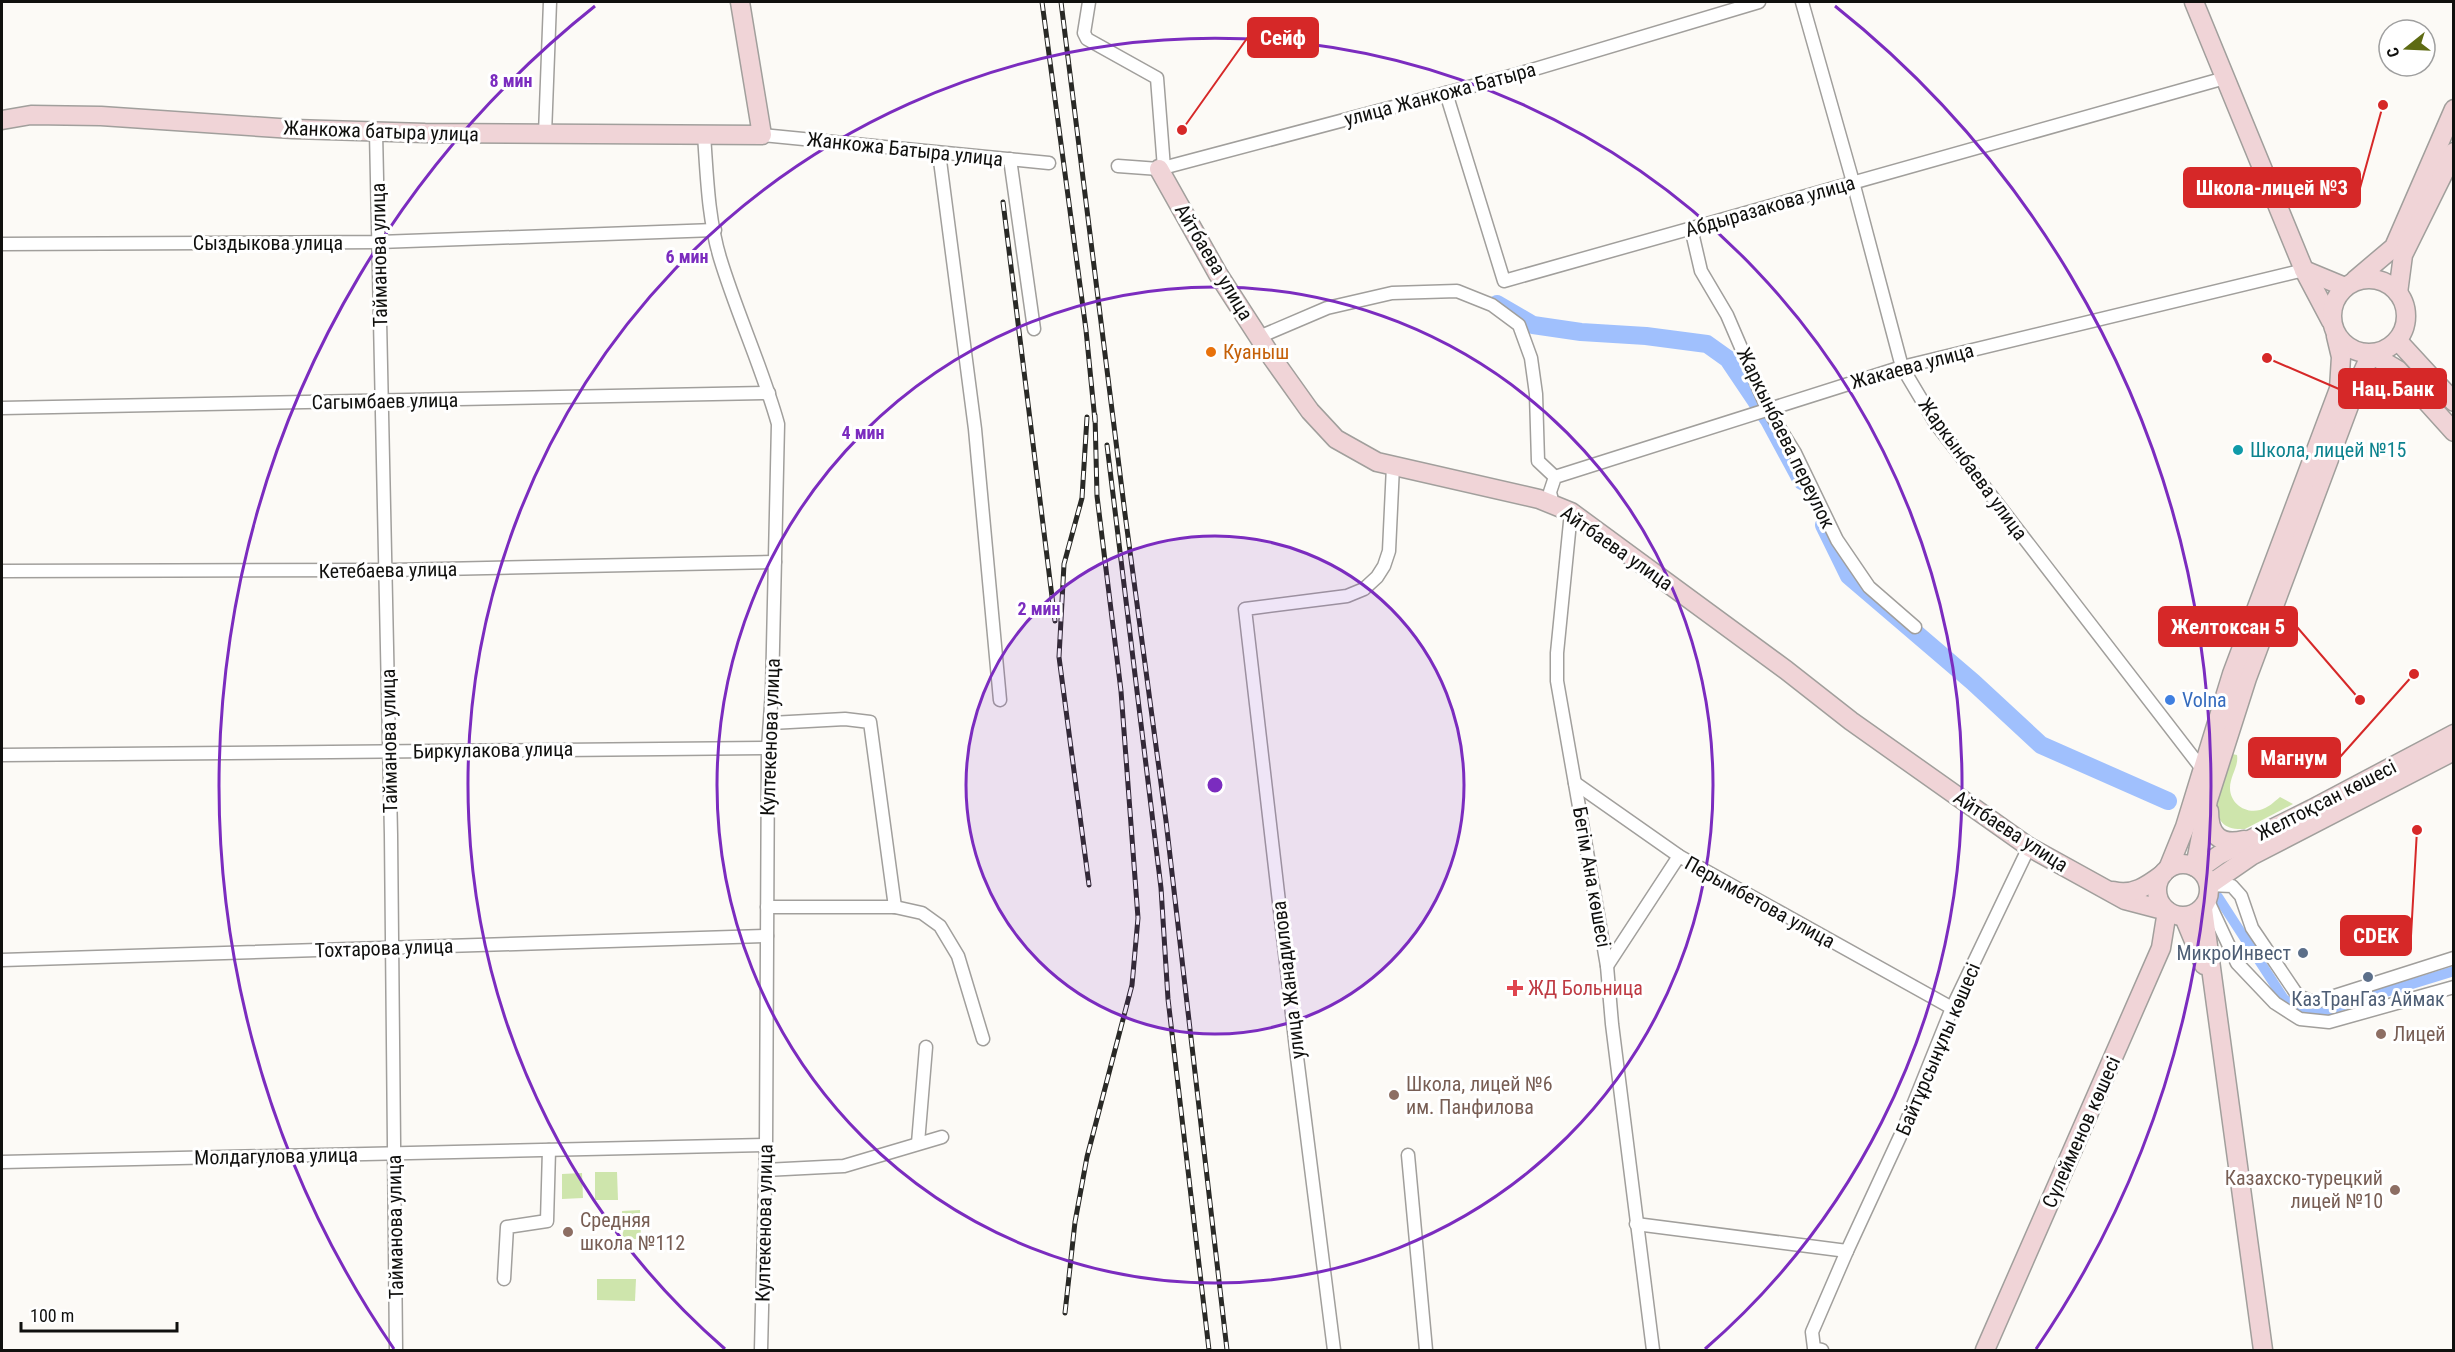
<svg xmlns="http://www.w3.org/2000/svg" width="2455" height="1352" font-family="'Roboto Condensed',sans-serif">
  <rect width="100%" height="100%" fill="#fcfaf6"/>
  <g fill="#cee5ac">
    <path d="M2232,754L2237,755C2239,766 2230,776 2230,788C2230,803 2245,814 2260,810C2268,808 2274,802 2280,797L2293,804L2245,829C2197,832 2224,778 2232,754Z"/>
    <polygon points="595,1172 617,1172 618,1200 595,1200"/>
    <polygon points="582,1173 583,1198 562,1199 562,1174"/>
    <polygon points="640,1210 641,1239 623,1239 622,1211"/>
    <polygon points="597,1279 636,1279 635,1301 597,1300"/>
  </g>
  <g fill="none" stroke-linecap="round" stroke-linejoin="round">
    <polyline stroke="#a0c0fd" stroke-width="10" points="2218,897 2284,999 2302,1011 2310,1014 2321,1012 2454,971"/>
    <g stroke="#a0c0fd" stroke-width="18">
      <polyline points="1497,304 1533,325 1581,332 1646,336 1707,344 1728,359 1769,420 1802,481"/>
      <polyline points="1824,525 1849,576 1973,682 2041,745 2168,801"/>
    </g>
    <defs>
      <g id="street">
        <polyline points="1089,2 1084,33 1087,39 1157,78 1164,168"/>
        <polyline points="1802,2 1853,182 1902,367 1936,424 2206,774"/>
        <polyline points="1446,93 1504,281 2225,78"/>
        <polyline points="376,132 391,835 396,1350"/>
        <polyline points="545,134 550,2"/>
        <path d="M704,135C707,176 708,218 720,258C737,314 762,367 778,424L772,691L768,748L766,1145L761,1350"/>
        <polyline points="762,135 1049,163"/>
        <polyline points="939,153 975,429 1000,700"/>
        <polyline points="1010,159 1034,329"/>
        <polyline points="1118,166 1159,169 1518,74 1759,2"/>
        <polyline points="1691,228 1701,271 1727,315 1767,408 1795,453 1837,540 1869,587 1915,627"/>
        <polyline points="2,244 379,242 715,230"/>
        <polyline points="1259,337 1327,308 1392,293 1457,291 1492,305 1519,325 1531,358 1536,394 1538,461 1555,477"/>
        <polyline points="2,408 769,393"/>
        <polyline points="1553,505 1550,492 1555,477 1902,367 2304,270"/>
        <polyline points="1571,512 1557,653 1557,681 1607,966 1612,1024 1653,1350"/>
        <polyline points="2,571 394,570 775,562"/>
        <polyline points="771,723 845,719 870,722 895,907"/>
        <polyline points="2,755 768,748"/>
        <polyline points="1575,783 1679,856 1952,1008"/>
        <polyline points="2209,885 2232,886 2241,896 2252,928 2298,996 2311,1001 2322,1000 2454,958"/>
        <polyline points="2208,901 2237,963 2275,1003 2300,1019 2329,1022 2454,987"/>
        <polyline points="767,907 895,907 922,913 940,926 958,956 983,1039"/>
        <polyline points="2,960 767,936"/>
        <polyline points="1607,966 1679,856"/>
        <polyline points="918,1143 926,1047"/>
        <polyline points="1408,1155 1426,1350"/>
        <polyline points="2,1162 766,1145"/>
        <polyline points="765,1170 844,1166 942,1137"/>
        <polyline points="1636,1224 1847,1251"/>
        <polyline points="504,1279 507,1227 547,1221 549,1150"/>
        <polyline points="1334,1350 1297,1057 1245,609 1347,596 1364,589 1377,577 1384,566 1389,551 1393,466"/>
        <polyline points="1822,1350 1814,1348 1812,1332 1847,1251 1903,1130 1952,1008 2029,847"/>
      </g>
      <g id="secondary">
        <polyline points="2194,2 2304,270 2331,321"/>
        <polyline points="2,120 31,115 101,116 293,129 425,133 762,135 740,2"/>
        <polyline points="1159,169 1218,274 1273,359 1310,411 1336,439 1377,462 1539,499 1571,512 1786,670 1851,721 2029,847 2125,900 2167,911 2161,948 1985,1350"/>
        <polyline points="2304,270 2345,287"/>
        <circle cx="2369" cy="316" r="37"/>
        <polyline points="2355,280 2394,247 2454,109"/>
        <polyline points="2398,293 2403,255 2454,152"/>
        <polyline points="2398,341 2454,402"/>
        <path d="M2209,811C2209,834 2219,846 2244,840"/>
        <circle cx="2183" cy="890" r="26"/>
        <polyline points="2195,867 2208,800 2247,678 2356,387 2371,354 2398,370 2454,432"/>
        <polyline points="2168,869 2185,827 2232,674 2339,389 2341,357 2336,336"/>
        <polyline points="2199,869 2219,855 2312,809 2454,734"/>
        <polyline points="2209,885 2251,856 2454,751"/>
        <path d="M2113,891C2133,896 2147,886 2163,874"/>
        <polyline points="2203,909 2263,1350"/>
        <polyline points="2184,917 2204,965"/>
      </g>
    </defs>
    <use href="#street" stroke="#a19f9c" stroke-width="15"/>
    <use href="#secondary" stroke="#a19f9c" stroke-width="21"/>
    <use href="#street" stroke="#fff" stroke-width="12"/>
    <use href="#secondary" stroke="#f0d4d7" stroke-width="18"/>
    <defs>
      <g id="rail">
        <polyline points="1042,2 1086,330 1095,421"/>
        <polyline points="1061,2 1125,514 1166,821 1227,1350"/>
        <polyline points="1003,202 1055,621"/>
        <polyline points="1087,417 1082,498 1064,564 1059,657 1089,885"/>
        <polyline points="1107,445 1161,888 1168,999 1209,1350"/>
        <polyline points="1065,1313 1075,1222 1087,1157 1132,985 1138,918 1121,691 1097,496 1095,415"/>
      </g>
    </defs>
    <use href="#rail" stroke="#292926" stroke-width="5"/>
    <use href="#rail" stroke="#fff" stroke-width="3" stroke-dasharray="9" stroke-linecap="butt"/>
  </g>
  <circle cx="1215" cy="785" r="249" fill="#7b2cbf" fill-opacity=".12"/>
  <g fill="none" stroke="#7b2cbf" stroke-width="3">
    <circle cx="1215" cy="785" r="249"/>
    <circle cx="1215" cy="785" r="498"/>
    <path d="M725 1349A747 747 0 1 1 1705 1349"/>
    <path d="M394 1349A996 996 0 0 1 595 6M1835 6A996 996 0 0 1 2036 1349"/>
  </g>
  <circle fill="#e8710a" stroke="#fff" stroke-width="2" cx="1211" cy="352" r="6"/>
  <circle fill="#0f9aa8" stroke="#fff" stroke-width="2" cx="2238" cy="450" r="6"/>
  <circle fill="#3f7fe0" stroke="#fff" stroke-width="2" cx="2170" cy="700" r="6"/>
  <g fill="#5c6f8a" stroke="#fff" stroke-width="2">
    <circle cx="2303" cy="953" r="6"/>
    <circle cx="2368" cy="977" r="6"/>
  </g>
  <path fill="#e0444e" stroke="#fff" stroke-width="2" d="M1512 979h6v6h6v6h-6v6h-6v-6h-6v-6h6z"/>
  <g fill="#8d6e63" stroke="#fff" stroke-width="2">
    <circle cx="2381" cy="1034" r="6"/>
    <circle cx="1394" cy="1095" r="6"/>
    <circle cx="2395" cy="1190" r="6"/>
    <circle cx="568" cy="1232" r="6"/>
  </g>
  <g text-anchor="middle" dominant-baseline="central" stroke-width="6" stroke-linejoin="round" paint-order="stroke">
    <g font-size="20" fill="#10100e" stroke="#fff">
      <text transform="translate(1440 94) rotate(-15)">улица Жанкожа Батыра</text>
      <text transform="translate(381 131) rotate(2)">Жанкожа батыра улица</text>
      <text transform="translate(905 149) rotate(6)">Жанкожа Батыра улица</text>
      <text transform="translate(1770 206) rotate(-16)">Абдыразакова улица</text>
      <text x="268" y="243">Сыздыкова улица</text>
      <text transform="translate(379 255) rotate(-91)">Тайманова улица</text>
      <text transform="translate(1214 262) rotate(59)">Айтбаева улица</text>
      <text transform="translate(1912 366) rotate(-15)">Жакаева улица</text>
      <text transform="translate(385 401) rotate(-1)">Сагымбаев улица</text>
      <text transform="translate(1786 438) rotate(64)">Жаркынбаева переулок</text>
      <text transform="translate(1973 469) rotate(54)">Жаркынбаева улица</text>
      <text transform="translate(1617 548) rotate(35)">Айтбаева улица</text>
      <text transform="translate(388 570) rotate(-1)">Кетебаева улица</text>
      <text transform="translate(770 737) rotate(-88)">Култекенова улица</text>
      <text transform="translate(389 741) rotate(-91)">Тайманова улица</text>
      <text transform="translate(493 750) rotate(-1)">Биркулакова улица</text>
      <text transform="translate(2326 800) rotate(-27)">Желтоқсан көшесі</text>
      <text transform="translate(2011 831) rotate(33)">Айтбаева улица</text>
      <text transform="translate(1592 877) rotate(80)">Бегім Ана көшесі</text>
      <text transform="translate(1760 902) rotate(29)">Перымбетова улица</text>
      <text transform="translate(384 948) rotate(-2)">Тохтарова улица</text>
      <text transform="translate(1288 980) rotate(-97)">улица Жанадилова</text>
      <text transform="translate(1938 1049) rotate(-67)">Байтұрсынұлы көшесі</text>
      <text transform="translate(2081 1132) rotate(-66)">Сүлейменов көшесі</text>
      <text transform="translate(276 1156) rotate(-1)">Молдагулова улица</text>
      <text transform="translate(764 1223) rotate(-89)">Култекенова улица</text>
      <text transform="translate(395 1227) rotate(-91)">Тайманова улица</text>
    </g>
    <g font-size="20" fill="#c56008" stroke="#fff" text-anchor="start">
      <text x="1223" y="352">Куаныш</text>
    </g>
    <g font-size="20" fill="#0d838f" stroke="#fff" text-anchor="start">
      <text x="2250" y="450">Школа, лицей №15</text>
    </g>
    <g font-size="20" fill="#366cbe" stroke="#fff" text-anchor="start">
      <text x="2182" y="700">Volna</text>
    </g>
    <g font-size="20" fill="#4e5e75" stroke="#fff" text-anchor="end">
      <text x="2291" y="953">МикроИнвест</text>
      <text x="2368" y="999" text-anchor="middle">КазТранГаз Аймак</text>
    </g>
    <g font-size="20" fill="#be3a42" stroke="#fff" text-anchor="start">
      <text x="1528" y="988">ЖД Больница</text>
    </g>
    <g font-size="20" fill="#785e54" stroke="#fff" text-anchor="start">
      <text x="2393" y="1034">Лицей</text>
      <text x="1406" y="1084">Школа, лицей №6<tspan x="1406" dy="23">им. Панфилова</tspan></text>
      <text x="2383" y="1178" text-anchor="end">Казахско-турецкий<tspan x="2383" dy="23">лицей №10</tspan></text>
      <text x="580" y="1220">Средняя<tspan x="580" dy="23">школа №112</tspan></text>
    </g>
  </g>
  <circle cx="1215" cy="785" r="9" fill="#7b2cbf" stroke="#fff" stroke-width="3"/>
  <g font-size="18" text-anchor="middle" font-weight="bold" fill="#7b2cbf" stroke="#fff" stroke-width="6" stroke-linejoin="round" paint-order="stroke">
    <text x="511" y="87">8 мин</text>
    <text x="687" y="263">6 мин</text>
    <text x="863" y="439">4 мин</text>
    <text x="1039" y="615">2 мин</text>
  </g>
  <path fill="none" stroke="#d62828" stroke-width="2" d="M1182 130L1248 37M2383 105L2360 188M2267 358L2339 389M2360 700L2297 627M2414 674L2340 757M2417 830L2411 936"/>
  <g fill="#d62828" stroke="#fff" stroke-width="2">
    <circle cx="1182" cy="130" r="6"/>
    <circle cx="2383" cy="105" r="6"/>
    <circle cx="2267" cy="358" r="6"/>
    <circle cx="2360" cy="700" r="6"/>
    <circle cx="2414" cy="674" r="6"/>
    <circle cx="2417" cy="830" r="6"/>
  </g>
  <g fill="#d62828" stroke="#d62828" stroke-width="2">
    <rect x="1248" y="18" width="70" height="39" rx="6"/>
    <rect x="2184" y="168" width="176" height="39" rx="6"/>
    <rect x="2339" y="369" width="107" height="39" rx="6"/>
    <rect x="2159" y="607" width="138" height="39" rx="6"/>
    <rect x="2249" y="738" width="91" height="39" rx="6"/>
    <rect x="2341" y="916" width="70" height="39" rx="6"/>
  </g>
  <g font-size="21" text-anchor="middle" font-weight="bold" fill="#fff">
    <text x="1283" y="45">Сейф</text>
    <text x="2272" y="195">Школа-лицей №3</text>
    <text x="2393" y="396">Нац.Банк</text>
    <text x="2228" y="634">Желтоксан 5</text>
    <text x="2294" y="765">Магнум</text>
    <text x="2376" y="943">CDEK</text>
  </g>
  <rect width="2455" height="1352" fill="none" stroke="#10100e" stroke-width="6"/>
  <g transform="translate(2407 48) rotate(252)"><circle r="28" fill="#ffffff" stroke="#9f9f9f" stroke-width="1.5"/>
  <path d="M0-4.5L10 22L0 15L-10 22Z" fill="#5e6b13"/>
  <text y="-9" font-size="16" font-weight="bold" text-anchor="middle" fill="#10100e">С</text>
  </g>
  <path d="M21 1322v9h156v-9" fill="none" stroke="#10100e" stroke-width="3"/>
  <text x="30" y="1322" font-size="18" fill="#10100e" stroke="#ffffff" stroke-width="4.5" paint-order="stroke">100 m</text>
</svg>
